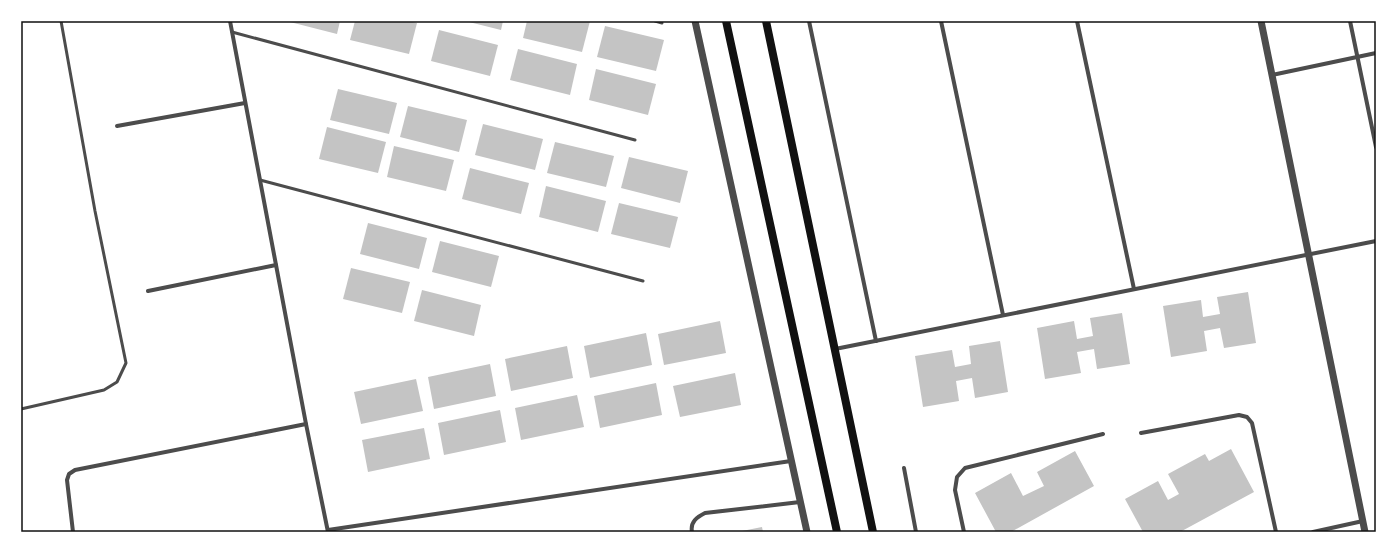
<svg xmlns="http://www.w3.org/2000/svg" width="1397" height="553" font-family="'Fira Sans Condensed',sans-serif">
  <rect width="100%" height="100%" fill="#fff"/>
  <g fill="#c4c4c4">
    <polygon points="286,21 340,21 337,34"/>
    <polygon points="355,21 408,21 417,23 409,54 350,40"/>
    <polygon points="465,21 503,21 501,30"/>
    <polygon points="527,21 590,21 582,52 523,38"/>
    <polygon points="605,26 664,40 656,71 597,57"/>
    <polygon points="439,30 498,45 490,76 431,61"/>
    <polygon points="518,49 577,64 570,95 510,80"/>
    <polygon points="596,69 656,84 648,115 589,100"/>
    <polygon points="338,89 397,103 389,134 330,120"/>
    <polygon points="408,106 467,120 459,152 400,137"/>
    <polygon points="483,124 543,139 535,170 475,155"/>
    <polygon points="327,127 386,142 378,173 319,159"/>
    <polygon points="555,142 614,156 606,187 547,173"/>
    <polygon points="394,146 454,160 446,191 387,177"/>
    <polygon points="629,157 688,171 680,203 621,188"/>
    <polygon points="470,168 529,183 521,214 462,199"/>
    <polygon points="546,186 606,201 598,232 539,217"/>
    <polygon points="619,203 678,217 670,248 611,234"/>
    <polygon points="368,223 427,238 419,269 360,254"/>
    <polygon points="440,241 499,256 491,287 432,272"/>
    <polygon points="351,268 410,282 402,313 343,299"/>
    <polygon points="422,290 481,305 474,336 414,321"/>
    <polygon points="1248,292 1256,343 1224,348 1220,328 1204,331 1207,351 1171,357 1163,306 1201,300 1203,317 1220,314 1217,297"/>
    <polygon points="1122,313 1130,364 1097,369 1094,349 1077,352 1081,373 1045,379 1037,328 1074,321 1077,339 1093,336 1090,318"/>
    <polygon points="720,321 726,353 664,365 658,334"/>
    <polygon points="646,333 652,365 590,378 584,346"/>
    <polygon points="1000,341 1008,392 975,398 972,378 956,381 959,401 923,407 915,356 952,350 955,367 971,364 969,346"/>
    <polygon points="567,346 573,378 511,391 505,359"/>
    <polygon points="490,364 496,396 434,409 428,377"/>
    <polygon points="735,373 741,405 680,417 673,386"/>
    <polygon points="416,379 423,411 361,424 354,392"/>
    <polygon points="656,383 662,415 600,428 594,396"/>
    <polygon points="577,395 584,427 521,440 515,408"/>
    <polygon points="500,410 506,442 444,455 438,423"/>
    <polygon points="424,428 430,459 368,472 362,440"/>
    <polygon points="1231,449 1254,492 1180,532 1143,532 1125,499 1158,481 1168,500 1179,494 1168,474 1205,454 1209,461"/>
    <polygon points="1075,451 1094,486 1011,532 996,532 975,493 1011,473 1023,496 1044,486 1037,472"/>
    <polygon points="762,527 763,532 742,532 742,531"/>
  </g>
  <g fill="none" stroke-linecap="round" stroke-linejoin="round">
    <g stroke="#4c4c4c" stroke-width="3">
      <polyline points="655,21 662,23"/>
      <polyline points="232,32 635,140"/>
      <polyline points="260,180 643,281"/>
      <polyline points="21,409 104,390 117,382 126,363 95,211 61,21"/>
    </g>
    <g stroke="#4c4c4c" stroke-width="4">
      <polyline points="230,21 306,424 328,532"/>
      <polyline points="809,21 876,341"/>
      <polyline points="941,21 1003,315"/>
      <polyline points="1077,21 1134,289"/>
      <polyline points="1350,21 1376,147"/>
      <polyline points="1272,75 1376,53"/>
      <polyline points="117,126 245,103"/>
      <polyline points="148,291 276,265"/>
      <polyline points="835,349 1376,241"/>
      <polyline points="1141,433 1239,415 1247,417 1252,423 1276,532"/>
      <polyline points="904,468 916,532"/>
      <polyline points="328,530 791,461"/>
      <polyline points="73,532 67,480 69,474 75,470 306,424"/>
      <path d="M692,532C690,522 697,517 705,513L800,502"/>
      <polyline points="964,532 955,490 957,477 965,468 1103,434"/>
      <polyline points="1313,532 1363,521"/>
    </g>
    <g stroke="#4c4c4c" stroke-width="7">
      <polyline points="695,21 807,532"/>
      <polyline points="1261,21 1365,532"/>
    </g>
    <g stroke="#111" stroke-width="8">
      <polyline points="726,21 837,532"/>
      <polyline points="766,21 873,532"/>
    </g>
  </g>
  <rect width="1397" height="553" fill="none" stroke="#ffffff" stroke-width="44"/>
  <rect x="22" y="22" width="1353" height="509" fill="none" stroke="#111" stroke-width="1.5"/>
</svg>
